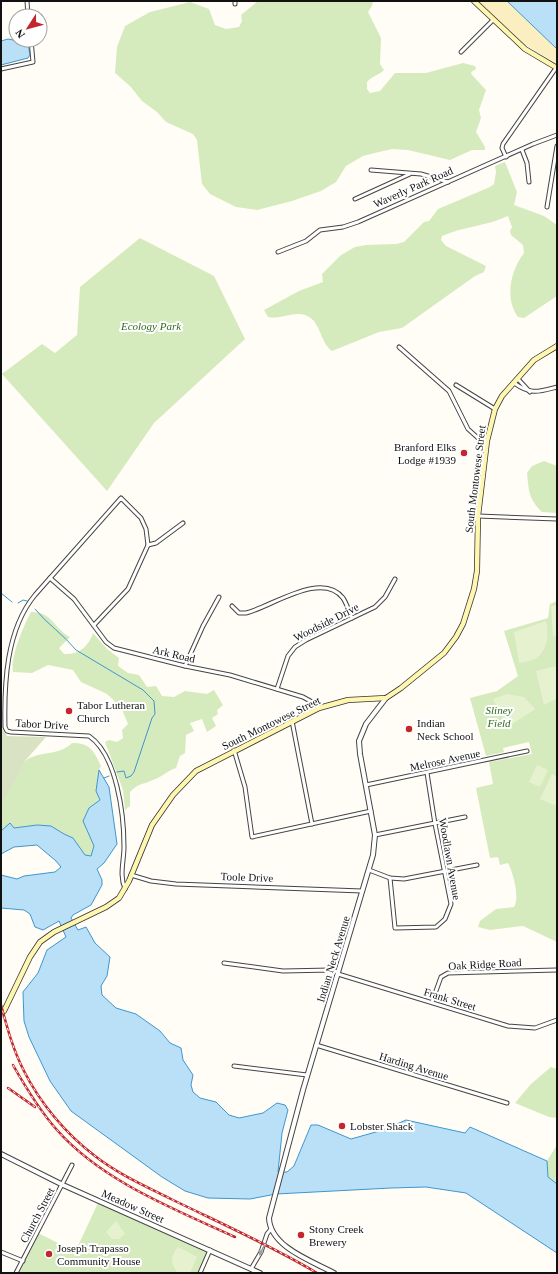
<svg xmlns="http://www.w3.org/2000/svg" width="558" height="1274" font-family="'Times New Roman',serif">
  <rect width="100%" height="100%" fill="#fffdf5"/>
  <g fill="#d5ebbd">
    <path d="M258,1H373L372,6L368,12L381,38L380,64L384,70C379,75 372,76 367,82V89L370,93L380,91L395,73H426L463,63L475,66L476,69L471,72L472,75L486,90L479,110L481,118L476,132L485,147V150H472L450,160L408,150L392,149L379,152L363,156L346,166L336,182L321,191L292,201L257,210L236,207L210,194L202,184L197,140L193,134L166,122L157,112L142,101L130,86L115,73L117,47L125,26L150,12L190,2L209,9L215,25L226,29L239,27L242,21L241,15Z"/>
    <path d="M505,162L517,192L514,205L544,216L557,225V296L524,318L518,317C504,298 511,270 524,253L523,245L511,235L510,231L512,227L508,216C487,226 465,226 442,236L441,240L446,246L486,266L484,272L475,276L402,328L379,332L332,351C320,343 321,320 305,315C293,311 280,320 268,317L264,310L299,291L323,282L322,274L341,255L355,247L366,245L396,244L404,242L424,222L429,221L438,209L490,187L494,184L496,172L495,166Z"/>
    <polygon points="140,238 214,276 245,339 154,423 107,491 2,374 42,344 55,353 77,335 80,287"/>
    <path d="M544,461L557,466V513L542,512C528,498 529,491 527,473L532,466Z"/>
    <path d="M557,601V942L523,926L490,930L478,927L480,921L496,909L514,907C520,898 513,872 508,863L500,865L498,857L490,858L476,788L493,784L489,762L532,754L529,742L503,748L504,752L486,756L470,698L497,691L518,676L504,631L548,618L550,604Z"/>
    <path d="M31,612C52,611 54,629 70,637L59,648L64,654C79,655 89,646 93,633L107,649L119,658L118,666L128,673L139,675L147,687L156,686L162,696L174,697L185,691L207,694L214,690L223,705L217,710L218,714L212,718L216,726L207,732L202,719L190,723L194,731L186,735L185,753L180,756L176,768C167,771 162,777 153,780C142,785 139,783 130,792V806L125,810L123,790L105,742L109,740L117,742L123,738L122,730L128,724L121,707L107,694L81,682L73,670L48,665L32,673L13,672C10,657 24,625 31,612Z"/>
    <path d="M72,743C90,743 94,751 101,766L99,770L100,800L89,808L85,816L94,846L91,856L85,855L73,838L64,834L51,826L37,825L1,831V802C10,792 17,768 24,762C37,750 58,757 72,743Z"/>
    <polygon points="551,1067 557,1069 557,1118 549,1117 515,1103 531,1084"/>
    <polygon points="557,1145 557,1184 548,1177 547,1161"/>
    <polygon points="99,1201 210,1250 200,1273 17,1273 38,1233 66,1247 67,1246 76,1250"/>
  </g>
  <polygon fill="#fbeec1" points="478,1 507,1 557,49 557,64 521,42"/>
  <polygon fill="#d9e3c4" points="1,723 7,736 46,737 24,762 7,795 1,802"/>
  <g fill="#e6f2cf">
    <polygon points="551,606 557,606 557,637 553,635"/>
    <path d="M546,621C549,634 548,651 535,659C531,661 524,662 519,663L514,632Z"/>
    <polygon points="557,666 557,698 544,705 536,671"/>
    <polygon points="507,694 524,697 535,709 508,727 493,699"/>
    <polygon points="537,765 548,770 540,787 529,782"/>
    <polygon points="552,774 557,777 557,806 540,799"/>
    <polygon points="116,1221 125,1234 119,1239 112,1239 106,1232"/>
    <path d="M178,1247L197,1257L190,1273H178C170,1263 170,1257 178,1247Z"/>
  </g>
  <g fill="#b9e0f7" stroke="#3f96cf">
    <polygon points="507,1 557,1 557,49"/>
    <polygon points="8,39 28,43 30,55 28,58 1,65 1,41"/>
    <polygon points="99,770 109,787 117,844 104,863 97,869 102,880 102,885 91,905 73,915 71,918 78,930 86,927 95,943 110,957 107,976 101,986 102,995 116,1008 136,1014 160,1031 170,1043 181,1048 183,1060 193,1075 191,1085 193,1092 200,1098 216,1102 229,1115 239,1118 263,1113 277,1103 285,1105 288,1110 282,1133 278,1172 287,1172 294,1166 311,1125 318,1125 351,1139 383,1130 406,1120 465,1133 470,1127 547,1161 548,1177 557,1184 557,1253 466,1193 426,1187 391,1188 276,1194 250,1199 208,1198 185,1191 162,1177 71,1111 50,1081 29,1037 24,1021 23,992 38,973 47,950 66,937 59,921 43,930 35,927 30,914 24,910 1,908 1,875 17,879 24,876 55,872 61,867 56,861 37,845 14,847 1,854 1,831 10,823 14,828 37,825 51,826 64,834 73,838 85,855 91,856 94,846 83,821 89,808 100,800 96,791"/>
  </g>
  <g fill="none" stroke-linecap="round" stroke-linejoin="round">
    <g stroke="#3f96cf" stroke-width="1">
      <polyline points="1,593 12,602"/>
      <polyline points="18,603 23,600 27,601"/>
      <path d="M35,609C47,624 64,635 76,650L143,690L154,701L155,714L152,718L134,772L131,776L126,778L124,771L117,772"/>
      <polyline points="104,778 109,776"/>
    </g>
    <polyline stroke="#dbdad3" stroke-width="4.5" stroke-dasharray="4.5 2" stroke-linecap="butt" points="1,1017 4,1011"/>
    <defs>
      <g id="minor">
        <polyline points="27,1 28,16"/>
        <polyline points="235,4 235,1"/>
        <polyline points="461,52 493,20"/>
        <polyline points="1,69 33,62 31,40"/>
        <polyline points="522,150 527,163 529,182"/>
        <polyline points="506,157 502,148 503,144 556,68"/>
        <polyline points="371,170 421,174 448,182"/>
        <polyline points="355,199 410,174"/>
        <polyline points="547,207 557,146"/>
        <polyline points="278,252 306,241 320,230 343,227 358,222 533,144 557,135"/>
        <polyline points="399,347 449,391 468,429 478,438 487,441"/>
        <polyline points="518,379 530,392"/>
        <path d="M514,383C531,395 538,392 557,387"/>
        <polyline points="456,385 495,409"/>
        <polyline points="478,516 557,519"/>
        <polyline points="148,545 156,543 183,523"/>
        <polyline points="50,578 74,599 106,642 114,648 185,666 230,675 303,697 314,703 319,708"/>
        <path d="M232,606L239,613H246C271,607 322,570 343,598C347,604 349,612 352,618"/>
        <path d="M94,625L128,589L148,545L146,529L141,518L121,498L35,595C6,630 4,684 5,727L7,731L11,732L89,736C117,755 124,815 124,847C124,861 119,875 125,889"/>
        <polyline points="185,666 203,626 219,597"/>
        <polyline points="277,689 288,656 295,647 306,640 375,607 385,597 395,579"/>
        <polyline points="292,721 312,824"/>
        <polyline points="234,750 245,787 252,837 371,811"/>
        <polyline points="366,785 527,751"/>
        <polyline points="375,835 465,817"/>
        <polyline points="369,870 390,878 404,879 477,865"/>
        <polyline points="131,875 151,881 176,884 362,891"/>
        <polyline points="390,878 395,928 436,927 445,919 451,904 435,824 427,773"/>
        <polyline points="224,963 283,971 331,970 338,972"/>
        <polyline points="338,974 508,1026 535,1028 557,1020"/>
        <polyline points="432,1002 441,977 448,973 557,970"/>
        <polyline points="316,1045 507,1103"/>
        <polyline points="234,1066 307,1075"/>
        <polyline points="1,1252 23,1261"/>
        <polyline points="251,1269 261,1252 267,1234 271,1229"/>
        <polyline points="16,1273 72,1165"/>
        <polyline points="200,1273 210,1250"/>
      </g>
      <g id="tertiary">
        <polyline points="1,1154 63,1185 260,1273"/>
        <path d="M334,1273C312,1261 270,1247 269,1218L303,1090L373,855L375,835L360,754L359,741L366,724L386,698"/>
      </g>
      <g id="secondary">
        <polyline points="474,1 525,49 557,68"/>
        <polyline points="4,1011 30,957 40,942 54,932 106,907 119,898 129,881 152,825 173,795 196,771 319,708 348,700 386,698 401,688 444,653 456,637 463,624 474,589 477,571 478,516 487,441 495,409 502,396 534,360 557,346"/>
      </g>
    </defs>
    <use href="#minor" stroke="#444" stroke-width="5"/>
    <use href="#tertiary" stroke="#444" stroke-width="6"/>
    <use href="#secondary" stroke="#333" stroke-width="6"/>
    <use href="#minor" stroke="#fff" stroke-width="3"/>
    <use href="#tertiary" stroke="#fff" stroke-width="4"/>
    <use href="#secondary" stroke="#fff6b0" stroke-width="4.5"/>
    <defs>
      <g id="rail">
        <path d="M1,1005C7,1027 13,1050 24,1071C40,1103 66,1134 95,1156C118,1174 145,1186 171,1199C220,1223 270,1245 317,1273"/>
        <path d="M13,1065C26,1088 39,1110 57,1130C102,1181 174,1209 235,1237"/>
        <polyline points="8,1088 35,1107"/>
      </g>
    </defs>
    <use href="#rail" stroke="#c4262e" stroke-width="2.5"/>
    <use href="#rail" stroke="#fff" stroke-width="1" stroke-dasharray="3" stroke-linecap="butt"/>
  </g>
  <defs><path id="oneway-solid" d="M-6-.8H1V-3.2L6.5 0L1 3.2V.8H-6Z"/></defs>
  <use fill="#a0a0a0" href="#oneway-solid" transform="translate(262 1250) rotate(117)"/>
  <g fill="#c4262e" stroke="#fff" stroke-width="1.5">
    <circle cx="464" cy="453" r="4"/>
    <circle cx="69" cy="711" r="4"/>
    <circle cx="409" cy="729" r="4"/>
    <circle cx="342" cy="1126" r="4"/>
    <circle cx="301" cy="1235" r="4"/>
    <circle cx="49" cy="1254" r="4"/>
  </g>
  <g text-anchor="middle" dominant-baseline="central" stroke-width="4" stroke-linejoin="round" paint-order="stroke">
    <g font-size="11" fill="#111" stroke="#fff">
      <text transform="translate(413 187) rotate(-24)">Waverly Park Road</text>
      <text transform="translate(475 479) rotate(-83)">South Montowese Street</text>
      <text transform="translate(326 622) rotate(-27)">Woodside Drive</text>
      <text transform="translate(174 654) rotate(13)">Ark Road</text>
      <text transform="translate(271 723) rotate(-26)">South Montowese Street</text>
      <text transform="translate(42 724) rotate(3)">Tabor Drive</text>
      <text transform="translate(445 760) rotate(-12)">Melrose Avenue</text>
      <text transform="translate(450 859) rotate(80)">Woodlawn Avenue</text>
      <text transform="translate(247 877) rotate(2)">Toole Drive</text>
      <text transform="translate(333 959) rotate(-73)">Indian Neck Avenue</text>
      <text transform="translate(485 964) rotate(-3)">Oak Ridge Road</text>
      <text transform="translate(450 999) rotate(17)">Frank Street</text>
      <text transform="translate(414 1066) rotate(17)">Harding Avenue</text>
      <text transform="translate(133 1206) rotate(24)">Meadow Street</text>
      <text transform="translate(37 1215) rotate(-62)">Church Street</text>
    </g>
    <g font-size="11" font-style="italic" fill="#2f6b1f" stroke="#fff">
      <text x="151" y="326">Ecology Park</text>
      <text x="499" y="710">Sliney<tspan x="499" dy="13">Field</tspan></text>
    </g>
    <g font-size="11" fill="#111" stroke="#fff" text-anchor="start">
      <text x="456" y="447" text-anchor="end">Branford Elks<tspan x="456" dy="13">Lodge #1939</tspan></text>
      <text x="77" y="705">Tabor Lutheran<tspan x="77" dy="13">Church</tspan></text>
      <text x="417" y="723">Indian<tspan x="417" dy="13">Neck School</tspan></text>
      <text x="350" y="1126">Lobster Shack</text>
      <text x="309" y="1229">Stony Creek<tspan x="309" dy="13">Brewery</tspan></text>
      <text x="57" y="1248">Joseph Trapasso<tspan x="57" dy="13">Community House</tspan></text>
    </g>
  </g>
  <rect width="558" height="1274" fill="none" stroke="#111111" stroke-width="4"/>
  <g transform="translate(28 28) rotate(234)"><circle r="19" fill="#ffffff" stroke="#a0a0a0"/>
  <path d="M0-3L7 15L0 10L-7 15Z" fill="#c4262e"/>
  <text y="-6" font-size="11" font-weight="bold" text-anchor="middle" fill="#111111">N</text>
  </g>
</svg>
